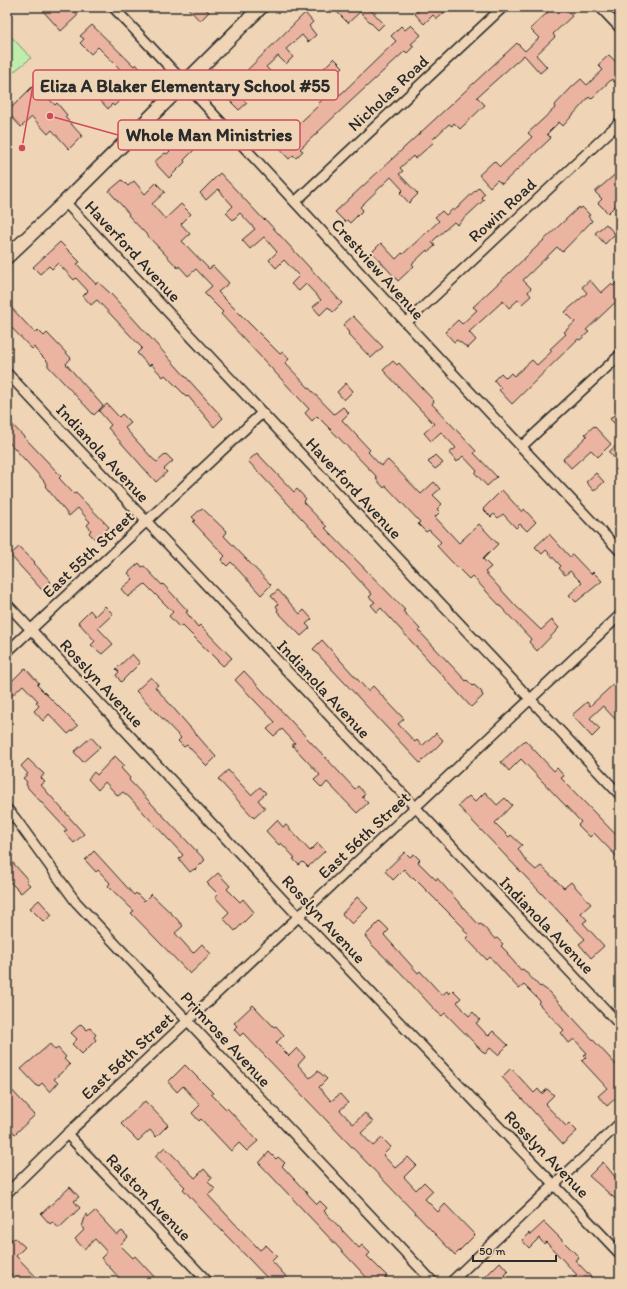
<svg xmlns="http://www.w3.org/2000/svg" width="627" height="1289" font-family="Itim,sans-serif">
  <rect width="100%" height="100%" fill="#efd5b6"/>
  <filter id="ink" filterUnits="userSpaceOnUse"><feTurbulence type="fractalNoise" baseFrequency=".025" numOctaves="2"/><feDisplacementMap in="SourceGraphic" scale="8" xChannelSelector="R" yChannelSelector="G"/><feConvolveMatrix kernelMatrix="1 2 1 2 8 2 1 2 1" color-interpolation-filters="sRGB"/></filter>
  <g filter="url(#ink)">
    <polygon fill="#bfedac" stroke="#758c6c" points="7,32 31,58 7,77"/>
    <g fill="#eab4a0" stroke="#2b2b2b">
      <polygon points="48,7 55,7 60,12 66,7 71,7 78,15 61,31 43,11"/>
      <polygon points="187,7 203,7 209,12 200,21"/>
      <polygon points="332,7 368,7 384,24 378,30 360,12 348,23"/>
      <polygon points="423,7 441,7 440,8 444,13 437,19 433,15 424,24 415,14"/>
      <polygon points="543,7 563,7 572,16 553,34 555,37 536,55 547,67 540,73 524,55 477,97 485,105 460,129 454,123 452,126 449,124 432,140 434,142 415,159 413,156 400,168 403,171 399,174 418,194 409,203 400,193 403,190 391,177 360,207 363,210 350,223 347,220 345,222 335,212 350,198 517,43 525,51 539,38 530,29 548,12"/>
      <polygon points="305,13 313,22 309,26 316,35 308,42 302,35 286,49 293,57 286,64 278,56 266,67 271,72 266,77 273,85 266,92 255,80 239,96 247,103 239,110 223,94"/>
      <polygon points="92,25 134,66 136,64 146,76 114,106 112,104 108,109 99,99 104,95 101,92 122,71 98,47 91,54 80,43 84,39 80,36"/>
      <polygon points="411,25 421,35 411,44 414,46 407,53 405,51 337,114 300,149 303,151 296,158 293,155 289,159 276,145 318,106 317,105 331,91 337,96 342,93 396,41 391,36 401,26 405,30"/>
      <polygon points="609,55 620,66 620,76 614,82 612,79 591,99 589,97 563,126 559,122 547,134 551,138 502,184 497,180 490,187 479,175 494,161 500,167 532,137 528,133 555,108 554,106 571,88 581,79 587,85 603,70 598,65"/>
      <polygon points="334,58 343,67 323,86 315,77"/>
      <polygon points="35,84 55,105 57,103 67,115 65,117 82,136 69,149 52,130 48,134 32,117 21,127 7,112"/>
      <polygon points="195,124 211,140 203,148 200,144 184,160 185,162 169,178 154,162 165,153 167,154 173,148 174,150 188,136 186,133"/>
      <polygon points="620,170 620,201 608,213 598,203 602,199 595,192"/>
      <polygon points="220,173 264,220 265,219 342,303 333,312 328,307 320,315 313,307 321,300 306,284 299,291 291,284 299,276 284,260 276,268 269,260 277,252 264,237 250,249 242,240 255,229 240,213 233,220 226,213 233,206 218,189 206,200 200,193"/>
      <polygon points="122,180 128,186 134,181 145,194 156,183 165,192 152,204 165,219 181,204 191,214 181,224 190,234 182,241 209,269 213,266 229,283 218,292 280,354 283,352 289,359 285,363 334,414 343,407 349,413 342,420 370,450 368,452 381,466 388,460 421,494 434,482 440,489 433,495 442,504 437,509 440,512 435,517 459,543 479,524 498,544 483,559 491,567 485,572 515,605 541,630 552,620 559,628 537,651 529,642 531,639 472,576 469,579 449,559 437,546 441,542 429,530 426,532 418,524 420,522 386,486 384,488 376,479 378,478 334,433 317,416 312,421 305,413 309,409 221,314 223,312 204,293 212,286 196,269 188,276 179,266 178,268 128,215 129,214 109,191"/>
      <polygon points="479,187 485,194 481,197 484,200 457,225 454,222 437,237 432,242 435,246 428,252 427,250 412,264 414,266 398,281 372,252 381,243 396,259 402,253 403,254 439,221 435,217 442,211 446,215 453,209 454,211"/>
      <polygon points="579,207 580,209 582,207 590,215 588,216 592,221 562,252 557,247 523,280 531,288 528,292 531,296 522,304 518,300 509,308 503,301 469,332 476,340 468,348 457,340 454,342 445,332 458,320 462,324 477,310 473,307"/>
      <polygon points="606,224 615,234 605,244 595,233"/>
      <polygon points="60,242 80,262 77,264 89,277 96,284 98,282 111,294 223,418 214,427 188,396 187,397 165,375 163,377 151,364 149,366 137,353 142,348 114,318 97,300 91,305 83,296 88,291 76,278 74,280 58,263 52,269 49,266 40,274 33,267"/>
      <polygon points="620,279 620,298 586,330 589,332 580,340 578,339 512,404 499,390 501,388 494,380 501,373 506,378 511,373 514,376 532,360 537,365 552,351 550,349 566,334 564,332 575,322 565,312 587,293 582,287 590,280 601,293 611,284 613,286"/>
      <polygon points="7,303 35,333 38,330 44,336 47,333 71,358 66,364 103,406 94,415 48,366 48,362 35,349 34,347 32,349 7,323"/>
      <polygon points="353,316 383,347 371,358 348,334 349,333 343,325"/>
      <polygon points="393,361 397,365 399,363 434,401 432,404 476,451 474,453 497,477 487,486 475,473 477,471 463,456 457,462 449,453 456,448 441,432 431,441 424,433 434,424 383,370"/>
      <polygon points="346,383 353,391 344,400 337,392"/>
      <polygon points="107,404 119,417 122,414 131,423 125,428 153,459 157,462 166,454 173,461 164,469 167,472 156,482 108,428 111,425 99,411"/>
      <polygon points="620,409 620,429 610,419"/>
      <polygon points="7,419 61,476 59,478 74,494 76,493 109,527 96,540 89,533 91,530 87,525 90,522 78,508 69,516 45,486 46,485 44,481 7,440"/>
      <polygon points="594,426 611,444 598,457 591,450 571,468 563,459 587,436 585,434"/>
      <polygon points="620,442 620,464 609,452"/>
      <polygon points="257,453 294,492 297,489 306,499 303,502 327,527 325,528 405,610 403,611 420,629 419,631 466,681 467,680 473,686 474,685 481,691 483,696 471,707 381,608 377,612 371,605 375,602 369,597 372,594 248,461"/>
      <polygon points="435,455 443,463 435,469 428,462"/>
      <polygon points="596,473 604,482 594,491 586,482"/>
      <polygon points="502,490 522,512 524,509 536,522 527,531 520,524 516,528 503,514 498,518 494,514 491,517 483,509"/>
      <polygon points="202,508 227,532 224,536 227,539 271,585 261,595 231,562 227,566 221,560 225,556 193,522 195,520 192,517"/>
      <polygon points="549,534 570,557 573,555 591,574 593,572 602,581 576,602 569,595 582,583 570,571 565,575 559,568 561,566 546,550 542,554 535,547"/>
      <polygon points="19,547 35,562 34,563 51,582 42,590 10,555"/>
      <polygon points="139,563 142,567 144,566 162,585 163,584 188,611 186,612 198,627 200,625 232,658 223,666 182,625 179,627 169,616 173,612 145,584 128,597 121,589 133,579 128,573"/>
      <polygon points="278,590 300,614 304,610 312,619 306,624 310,628 301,636 277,611 278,609 276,606 278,604 271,596"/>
      <polygon points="105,606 113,614 98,628 113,644 102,654 91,645 95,641 78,622 90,610 95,616"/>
      <polygon points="322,640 368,691 373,686 404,719 398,724 415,742 417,740 422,746 436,733 443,740 439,745 420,763 313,649"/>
      <polygon points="132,654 140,663 121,682 116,675 119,672 116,669"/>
      <polygon points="25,668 39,683 37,685 78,726 68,734 49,714 43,721 34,711 39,706 36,702 38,701 23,685 7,700 7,686"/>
      <polygon points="244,671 355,789 358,786 365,794 362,797 368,803 357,813 327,782 322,788 314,780 320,775 292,745 295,743 282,729 274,736 267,729 275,722 235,680"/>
      <polygon points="151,677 158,685 155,687 216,757 207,766 187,745 184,747 178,741 181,738 136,691"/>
      <polygon points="620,678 620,714 615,719 603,706 590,718 600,729 592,737 572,715 587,702 590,706"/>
      <polygon points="91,737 100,747 83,762 74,752"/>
      <polygon points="525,740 554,771 557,768 564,776 561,778 620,839 620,860 594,833 590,837 578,825 581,822 521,759 509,771 501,762"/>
      <polygon points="115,756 124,765 121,768 130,778 129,780 205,860 195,870 194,869 190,872 179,859 183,855 129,797 123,792 118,796 105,782 98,790 88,779 94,772 97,775"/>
      <polygon points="28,759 44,774 41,778 45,782 41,785 84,834 74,843 64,832 67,830 28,788 26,784 27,782 23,778 28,774 21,766"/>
      <polygon points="228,770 251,795 260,787 266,793 258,800 265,808 254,818 218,779"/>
      <polygon points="485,792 497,805 505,798 512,805 495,823 509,837 511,835 522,845 518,849 527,862 536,870 541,866 564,888 571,882 591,904 581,913 587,920 583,923 604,946 591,958 579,944 585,939 458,806 469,796 475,802"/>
      <polygon points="277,820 283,827 286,825 310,851 318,843 325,851 308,867 303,862 299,865 293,859 295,858 281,843 279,845 266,831"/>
      <polygon points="94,851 134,895 136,893 144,901 151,894 175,917 183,926 175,933 193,953 202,944 211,954 190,974 131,913 134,911 108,886 110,883 98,870 96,872 85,860"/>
      <polygon points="405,852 410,857 414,854 420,860 418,862 436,880 437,878 479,925 481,924 495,939 497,938 503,944 501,946 508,953 507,954 521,970 523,969 540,987 541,986 548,991 620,1069 620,1094 607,1106 598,1096 607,1088 582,1061 586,1057 584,1055 587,1053 574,1039 569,1043 561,1033 564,1030 538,1003 540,1001 524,985 519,989 490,957 487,960 466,938 469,935 463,930 465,929 413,877 412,878 404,869 393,880 385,871"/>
      <polygon points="7,856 28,880 26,881 30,885 21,893 7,879"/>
      <polygon points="218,873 230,886 227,889 240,902 243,899 254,912 235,931 223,918 229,912 215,897 218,894 207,883"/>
      <polygon points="357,897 368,908 352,924 342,914"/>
      <polygon points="39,900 52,915 44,922 30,908"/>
      <polygon points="380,921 389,930 384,935 418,973 420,971 442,995 447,991 449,994 453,990 461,998 457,1002 469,1016 473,1012 480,1020 476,1023 488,1036 493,1031 508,1045 498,1055 490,1048 485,1054 445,1013 442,1016 437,1012 400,972 372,945 365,936"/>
      <polygon points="253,1005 274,1027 276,1026 284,1035 276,1043 289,1056 297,1048 305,1057 298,1065 310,1078 318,1071 327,1079 319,1087 331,1101 340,1094 348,1103 340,1110 353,1124 365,1113 373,1122 361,1133 373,1146 382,1138 391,1147 383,1155 395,1168 408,1157 416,1165 404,1177 416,1190 424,1182 433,1191 425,1199 438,1212 445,1204 475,1235 455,1255 243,1033 240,1036 234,1029 237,1026 234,1023"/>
      <polygon points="81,1024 87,1030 90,1028 96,1035 94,1037 96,1040 82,1054 72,1044 77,1039 71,1033"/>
      <polygon points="50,1044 55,1050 58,1048 66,1057 64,1059 70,1065 54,1079 58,1083 50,1092 42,1083 38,1087 21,1069"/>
      <polygon points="185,1065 213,1093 211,1094 226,1109 227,1108 258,1141 247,1151 239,1143 231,1151 201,1119 199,1121 192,1113 200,1105 183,1086 177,1092 168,1082"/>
      <polygon points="511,1068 534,1093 538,1089 542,1094 547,1089 554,1095 545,1104 566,1126 569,1123 577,1131 563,1144 502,1077"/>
      <polygon points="7,1085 35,1115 15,1134 7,1125"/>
      <polygon points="145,1101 168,1125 156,1137 150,1130 138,1141 121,1124"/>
      <polygon points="165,1147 195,1178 204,1169 212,1178 208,1182 215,1189 208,1195 257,1247 260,1250 266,1245 277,1256 272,1261 291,1282 271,1282 201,1209 183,1189 185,1187 155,1156"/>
      <polygon points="269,1152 276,1159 278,1157 285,1163 282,1166 317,1204 320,1201 327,1208 324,1211 359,1248 362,1245 370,1253 367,1256 387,1276 382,1282 371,1282 259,1163"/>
      <polygon points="603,1162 620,1183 620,1203 589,1176"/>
      <polygon points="70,1187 79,1197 74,1201 80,1208 59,1228 52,1222 50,1224 41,1214"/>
      <polygon points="95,1211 117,1235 122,1231 128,1237 120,1245 133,1258 135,1256 159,1282 123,1282 101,1258 107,1252 95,1239 84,1249 75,1239 84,1230 82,1227 86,1214 88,1217"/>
      <polygon points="544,1222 579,1257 575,1260 596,1282 569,1282 577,1275 546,1242 544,1244 539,1238 529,1248 522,1240 529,1233 530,1235"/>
      <polygon points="7,1235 12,1240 15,1238 25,1247 16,1256 41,1282 19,1282 7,1270"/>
      <polygon points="500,1262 508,1271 504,1275 511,1282 480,1282"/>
    </g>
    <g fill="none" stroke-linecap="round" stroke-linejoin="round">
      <defs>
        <g id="street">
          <path d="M113,7C284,187 448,372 620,551"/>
          <polyline points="600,7 620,28"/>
          <polyline points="65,202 620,795"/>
          <polyline points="295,202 503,7"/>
          <polyline points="406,323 620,122"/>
          <polyline points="7,373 620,1025"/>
          <polyline points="521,447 620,355"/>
          <polyline points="7,604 299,917 620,1254"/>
          <polyline points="7,652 262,413"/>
          <polyline points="7,809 15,818 76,902 433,1282"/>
          <polyline points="67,1134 208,1282"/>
          <polyline points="7,1193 67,1134 620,615"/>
          <polyline points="451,1282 620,1123"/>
        </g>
        <polyline id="secondary" points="7,257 65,202 261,7"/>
      </defs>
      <use href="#street" stroke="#2b2b2b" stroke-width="12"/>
      <use href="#secondary" stroke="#2b2b2b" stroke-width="16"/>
      <use href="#street" stroke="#efd5b6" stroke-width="9"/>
      <use href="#secondary" stroke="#efd5b6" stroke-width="13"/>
    </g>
  </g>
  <g text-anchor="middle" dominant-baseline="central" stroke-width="4" stroke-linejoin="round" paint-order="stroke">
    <g font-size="17" fill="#2b2b2b" stroke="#efd5b6">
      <text transform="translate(388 93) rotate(-43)">Nicholas Road</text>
      <text transform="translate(502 210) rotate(-43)">Rowin Road</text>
      <text transform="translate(133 251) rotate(47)">Haverford Avenue</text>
      <text transform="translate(378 269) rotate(48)">Crestview Avenue</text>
      <text transform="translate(103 453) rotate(47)">Indianola Avenue</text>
      <text transform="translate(354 488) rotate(47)">Haverford Avenue</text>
      <text transform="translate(88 554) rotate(-43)">East 55th Street</text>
      <text transform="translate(102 683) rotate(47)">Rosslyn Avenue</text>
      <text transform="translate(324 689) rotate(47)">Indianola Avenue</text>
      <text transform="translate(364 835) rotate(-43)">East 56th Street</text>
      <text transform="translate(324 919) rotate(47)">Rosslyn Avenue</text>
      <text transform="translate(547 925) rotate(46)">Indianola Avenue</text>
      <text transform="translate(226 1039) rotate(47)">Primrose Avenue</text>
      <text transform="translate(127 1056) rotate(-43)">East 56th Street</text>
      <text transform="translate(547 1154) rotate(46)">Rosslyn Avenue</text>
      <text transform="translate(149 1197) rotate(46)">Ralston Avenue</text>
    </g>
  </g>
  <path fill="none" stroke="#d1495b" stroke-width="1.5" d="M22 148L33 85M50 116L118 135"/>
  <g fill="#d1495b" stroke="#efd5b6" stroke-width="1.5">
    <circle cx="22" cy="148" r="4"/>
    <circle cx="50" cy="116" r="4"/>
  </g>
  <g fill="#efd5b6" stroke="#d1495b" stroke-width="1.5">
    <rect x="33" y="70" width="305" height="30" rx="4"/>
    <rect x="118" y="120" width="182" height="30" rx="4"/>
  </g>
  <g font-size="18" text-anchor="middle" font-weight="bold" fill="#2b2b2b">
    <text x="185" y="92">Eliza A Blaker Elementary School #55</text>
    <text x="209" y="141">Whole Man Ministries</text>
  </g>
  <rect width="627" height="1289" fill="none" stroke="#efd5b6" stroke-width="24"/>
  <rect x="12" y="12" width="603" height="1265" fill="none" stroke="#2b2b2b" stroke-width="1.5" filter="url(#ink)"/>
  <path d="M473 1255v6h83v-6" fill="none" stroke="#2b2b2b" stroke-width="2"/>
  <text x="479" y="1255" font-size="12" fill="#2b2b2b" stroke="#efd5b6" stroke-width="3" paint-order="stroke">50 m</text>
</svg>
